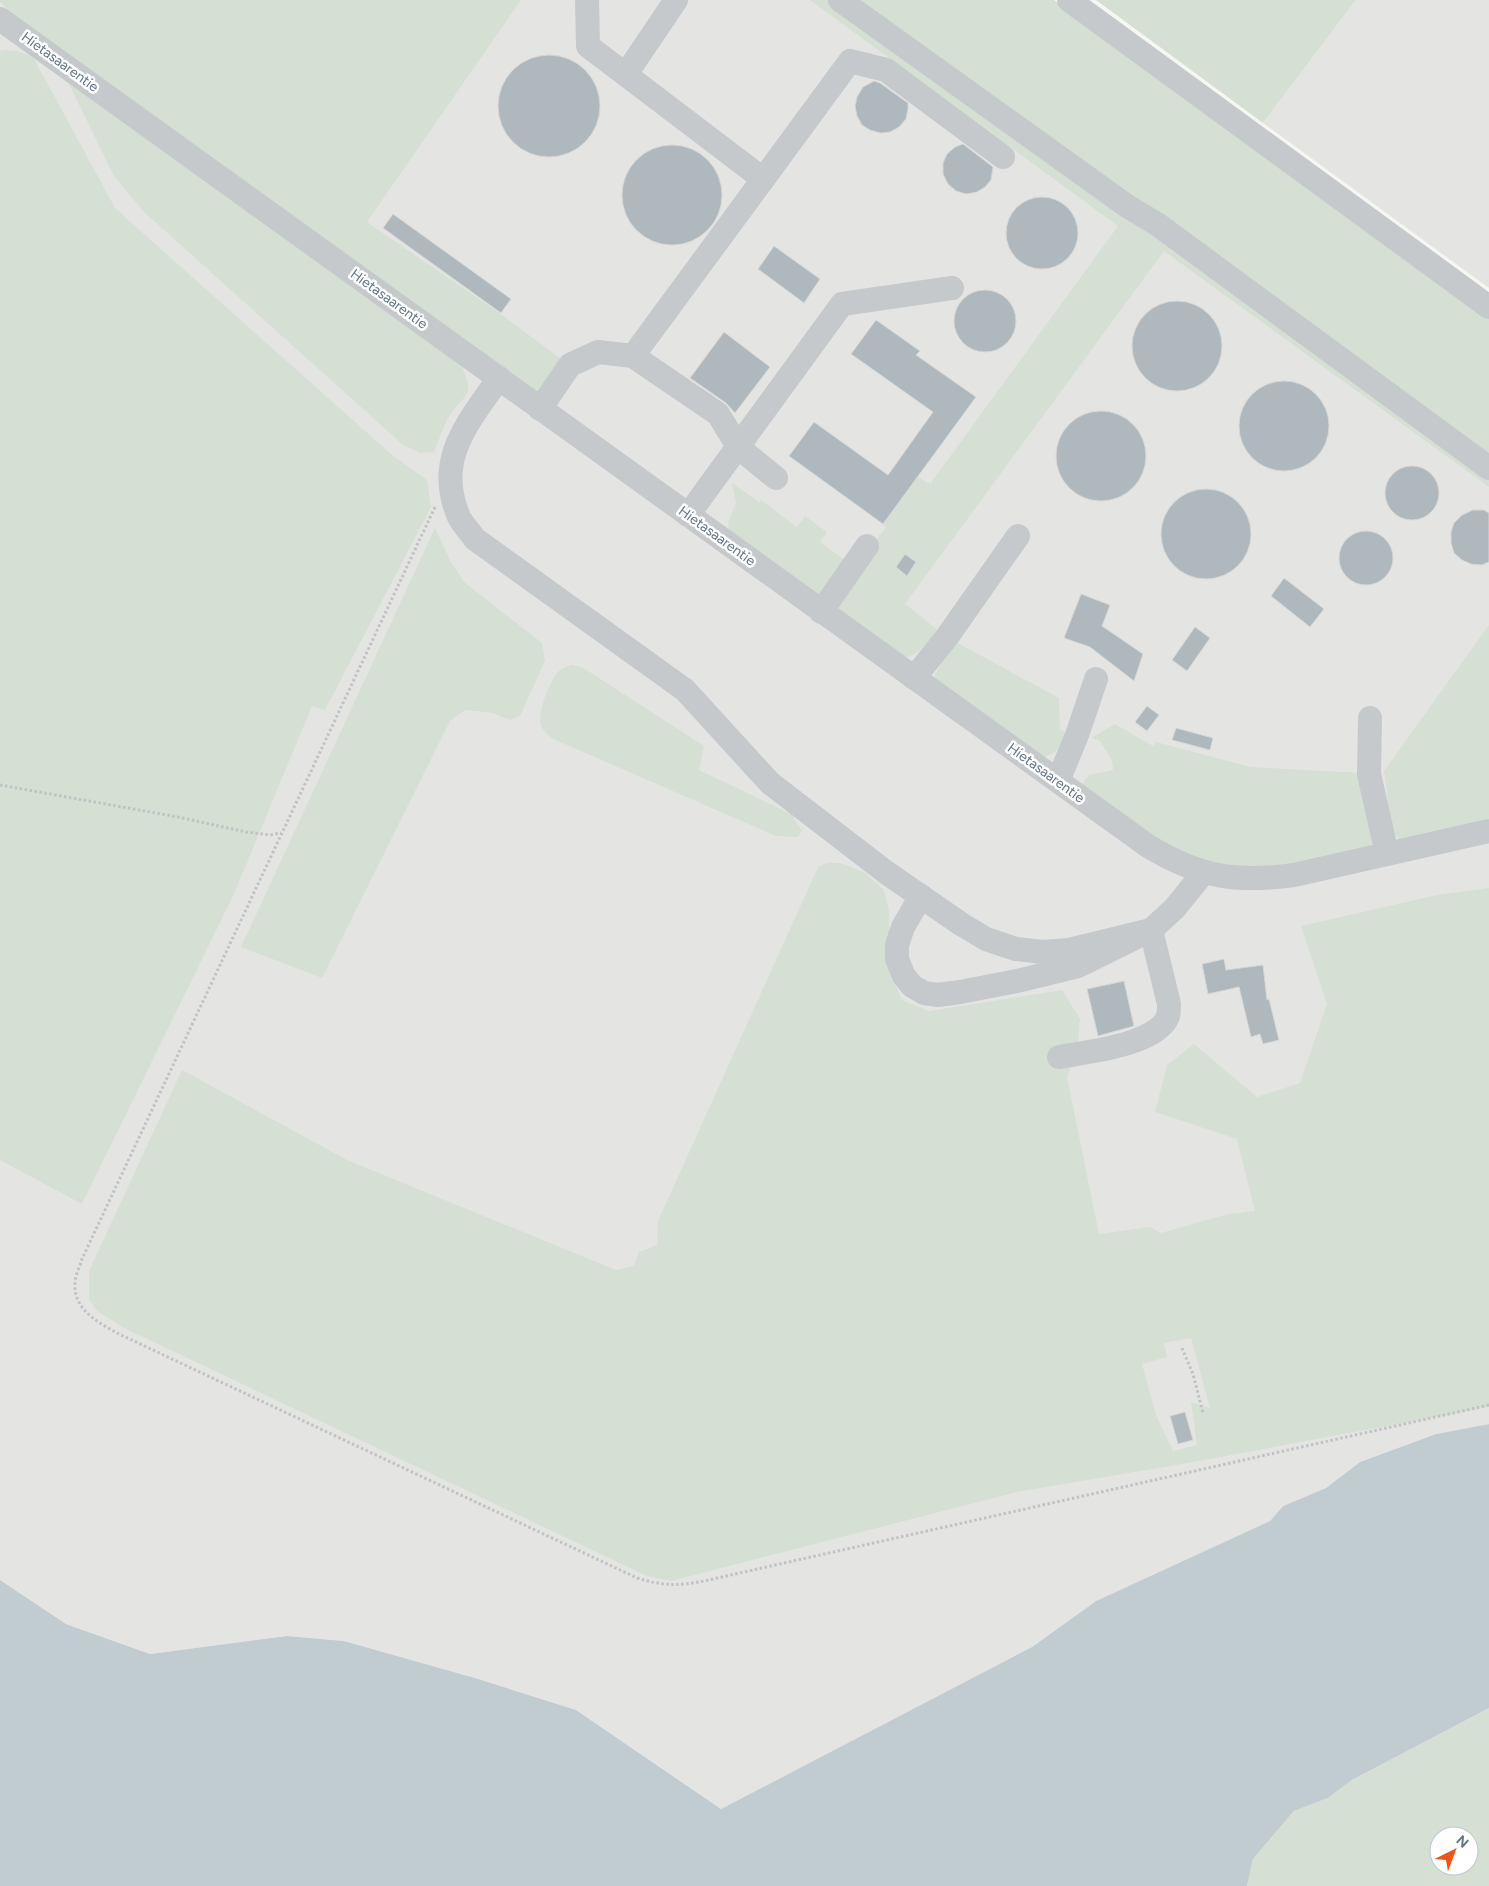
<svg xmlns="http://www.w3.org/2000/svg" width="1489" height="1886" font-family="Figtree,sans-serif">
  <rect width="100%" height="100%" fill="#f6f6f2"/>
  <g fill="#e4e5e3">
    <polygon points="0,0 899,0 1489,419 1489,1424 1436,1434 1360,1462 1326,1488 1283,1506 1270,1521 1096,1601 1032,1647 721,1809 576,1710 475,1678 344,1641 287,1636 150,1654 66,1624 0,1580"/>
    <polygon points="1356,0 1489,0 1489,288 1263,123"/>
  </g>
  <g fill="#d6dfd3" fill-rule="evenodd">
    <polygon points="0,0 521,0 367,222 498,312 564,361 542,393 533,392 26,27 0,2"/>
    <polygon points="810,0 831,0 1489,476 1489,487 1164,251 905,604 939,631 918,652 904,659 839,613 838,604 870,548 886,527 883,524 918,477 930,484 1118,226"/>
    <polygon points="846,0 1054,0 1489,318 1489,462"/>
    <polygon points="1096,0 1356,0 1263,123"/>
    <polygon points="5,50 17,51 33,57 115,208 392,455 427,480 431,507 325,710 312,706 234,894 82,1204 0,1160 0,51"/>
    <path d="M67,80L461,363C464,372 469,381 468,390C467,398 458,403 454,409C444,422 440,438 434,452L420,453L402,444L144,212L114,176Z"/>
    <polygon points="732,483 759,502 761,500 797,527 805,516 827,532 820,542 849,563 823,595 816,595 730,534 728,522 736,503"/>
    <polygon points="435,528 451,562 464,582 542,643 545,661 520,716 510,720 493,713 465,710 450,721 322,978 241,947"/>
    <polygon points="1489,625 1489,823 1402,842 1394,833 1390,817 1384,771"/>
    <path d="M954,641L1059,698L1060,730L1065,732C1062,747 1054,757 1038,757L934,680L935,675Z"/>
    <path d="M571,665L582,667L704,746L699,770L791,814L802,831L797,837L776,836L551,738C547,734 542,730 541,725C537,713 550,679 560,670C563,668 568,666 571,665Z"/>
    <polygon points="1115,724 1153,746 1156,742 1251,767 1362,773 1372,836 1371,850 1261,869 1210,863 1159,842 1081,786 1089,775 1113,770 1112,760 1099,740 1091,738"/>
    <path d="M827,863H840L864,872L883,889L889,909V971L902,1000L929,1011L1062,990L1080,1019L1078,1044L1067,1077L1099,1234L1150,1227L1161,1233L1228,1214L1255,1211L1237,1139L1155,1112L1167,1065L1194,1044L1257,1097L1300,1083L1327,1004L1301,926L1437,895L1489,888V1407L1199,1461L1017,1492L671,1581L647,1576L124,1328L97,1311L89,1299V1271L182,1070L347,1160L616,1270L634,1266L639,1252L657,1245L658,1221L818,867ZM1191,1338L1210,1408L1191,1402L1197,1445L1173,1451L1156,1415L1142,1364L1167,1357L1164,1343Z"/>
    <path d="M1489,1708V1886H1247L1253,1859L1294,1811L1328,1798L1352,1780ZM1439,1836H1469V1866H1439Z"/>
  </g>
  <polygon fill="#c1ccd1" points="1489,1424 1489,1708 1352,1780 1328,1798 1294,1811 1253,1859 1247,1886 0,1886 0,1580 66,1624 150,1654 287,1636 344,1641 475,1678 576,1710 721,1809 1032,1647 1096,1601 1270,1521 1283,1506 1326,1488 1360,1462 1436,1434"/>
  <g fill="#afb8bd" stroke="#d7d7d5">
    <circle cx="549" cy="106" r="51"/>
    <polygon points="874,81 880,83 908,103 908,109 906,119 899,127 890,132 880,133 870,130 862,125 857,116 855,106 857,97 863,87"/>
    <polygon points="963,144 993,167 991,180 985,187 977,192 966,194 956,191 948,184 943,174 943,163 947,154 955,147"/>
    <circle cx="672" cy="195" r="50"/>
    <circle cx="1042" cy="233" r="36"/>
    <polygon points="393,214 511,299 501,313 383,228"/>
    <polygon points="774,246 820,279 804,303 758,269"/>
    <circle cx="985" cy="321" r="31"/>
    <circle cx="1177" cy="346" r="45"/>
    <polygon points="876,320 920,351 916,355 976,397 883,524 789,456 814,422 888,475 933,412 851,354"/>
    <polygon points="724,332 770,367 735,413 726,403 690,378"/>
    <circle cx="1284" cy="426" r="45"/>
    <circle cx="1101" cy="456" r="45"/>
    <circle cx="1412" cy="493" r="27"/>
    <circle cx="1206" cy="534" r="45"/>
    <polygon points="1473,510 1484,510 1489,513 1489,562 1482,565 1471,564 1462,560 1454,553 1451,543 1451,532 1454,523 1462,515"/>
    <circle cx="1366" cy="558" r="27"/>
    <polygon points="905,554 916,562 907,576 896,567"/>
    <polygon points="1284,578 1324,609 1310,627 1271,596"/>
    <polygon points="1081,594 1110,605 1102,626 1143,654 1134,681 1090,647 1064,638"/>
    <polygon points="1195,627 1210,638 1187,671 1172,660"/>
    <polygon points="1147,706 1159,715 1147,731 1135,722"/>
    <polygon points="1176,728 1213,738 1210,750 1172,740"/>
    <polygon points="1224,959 1226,970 1263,965 1267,1000 1269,999 1279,1040 1263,1044 1260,1034 1251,1037 1239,987 1208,994 1202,964"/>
    <polygon points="1124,981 1134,1026 1098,1036 1087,989"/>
    <polygon points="1185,1412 1193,1440 1178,1444 1170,1416"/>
  </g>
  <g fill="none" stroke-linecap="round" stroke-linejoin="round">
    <g stroke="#c0c2c4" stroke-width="3" stroke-dasharray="2.5 2.5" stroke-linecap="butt">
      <path d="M435,507L82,1259C80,1267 75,1275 75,1283C73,1310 99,1323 119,1334L637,1578C663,1586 678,1586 704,1581L1489,1405"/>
      <polyline points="0,785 178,817 246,832 270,835 281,833"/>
      <polyline points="1182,1348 1193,1374 1203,1413"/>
    </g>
    <g stroke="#c5c9cc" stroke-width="24">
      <polyline points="587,0 588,46 763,179"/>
      <polyline points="840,0 1127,206 1157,224 1489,468"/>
      <polyline points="1069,0 1489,307"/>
      <path d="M0,19L1148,846C1199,877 1236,883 1294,875L1489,831"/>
      <polyline points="626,74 676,0"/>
      <polyline points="633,356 718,414 739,448 776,478"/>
      <path d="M499,378C468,423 434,459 459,517C463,525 470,532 475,539L685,690L770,783L887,873L961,924L986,939L1016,949L1043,952L1069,950L1151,930L1175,908L1204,872"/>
      <polyline points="540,409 570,365 598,352 633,356 850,61 886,70 1003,157"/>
      <polyline points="688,515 842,304 952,288"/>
      <polyline points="821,612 867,546"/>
      <polyline points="914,678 947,637 1018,536"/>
      <polyline points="1370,718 1369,774 1387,854"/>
      <polyline points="1058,781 1077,735 1096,679"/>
      <path d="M921,896L903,927L897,945V959L904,976L912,986L924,993L938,995L960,992L1017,981L1078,966L1151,930L1169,1004C1169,1008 1169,1013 1168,1016C1157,1045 1086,1052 1059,1057"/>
    </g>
  </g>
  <g text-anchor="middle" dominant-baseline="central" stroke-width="5" stroke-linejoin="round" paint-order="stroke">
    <g font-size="14" fill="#627586" stroke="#fff">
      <text transform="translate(60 62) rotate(36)">Hietasaarentie</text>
      <text transform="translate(389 299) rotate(36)">Hietasaarentie</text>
      <text transform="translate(717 536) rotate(36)">Hietasaarentie</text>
      <text transform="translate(1046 773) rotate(36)">Hietasaarentie</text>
    </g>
  </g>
  <g transform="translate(1454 1851) rotate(42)"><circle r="24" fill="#ffffff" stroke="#c0c8cf"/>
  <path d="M0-4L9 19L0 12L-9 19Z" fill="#f45114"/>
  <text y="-8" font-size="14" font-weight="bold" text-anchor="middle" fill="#627586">N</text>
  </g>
</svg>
